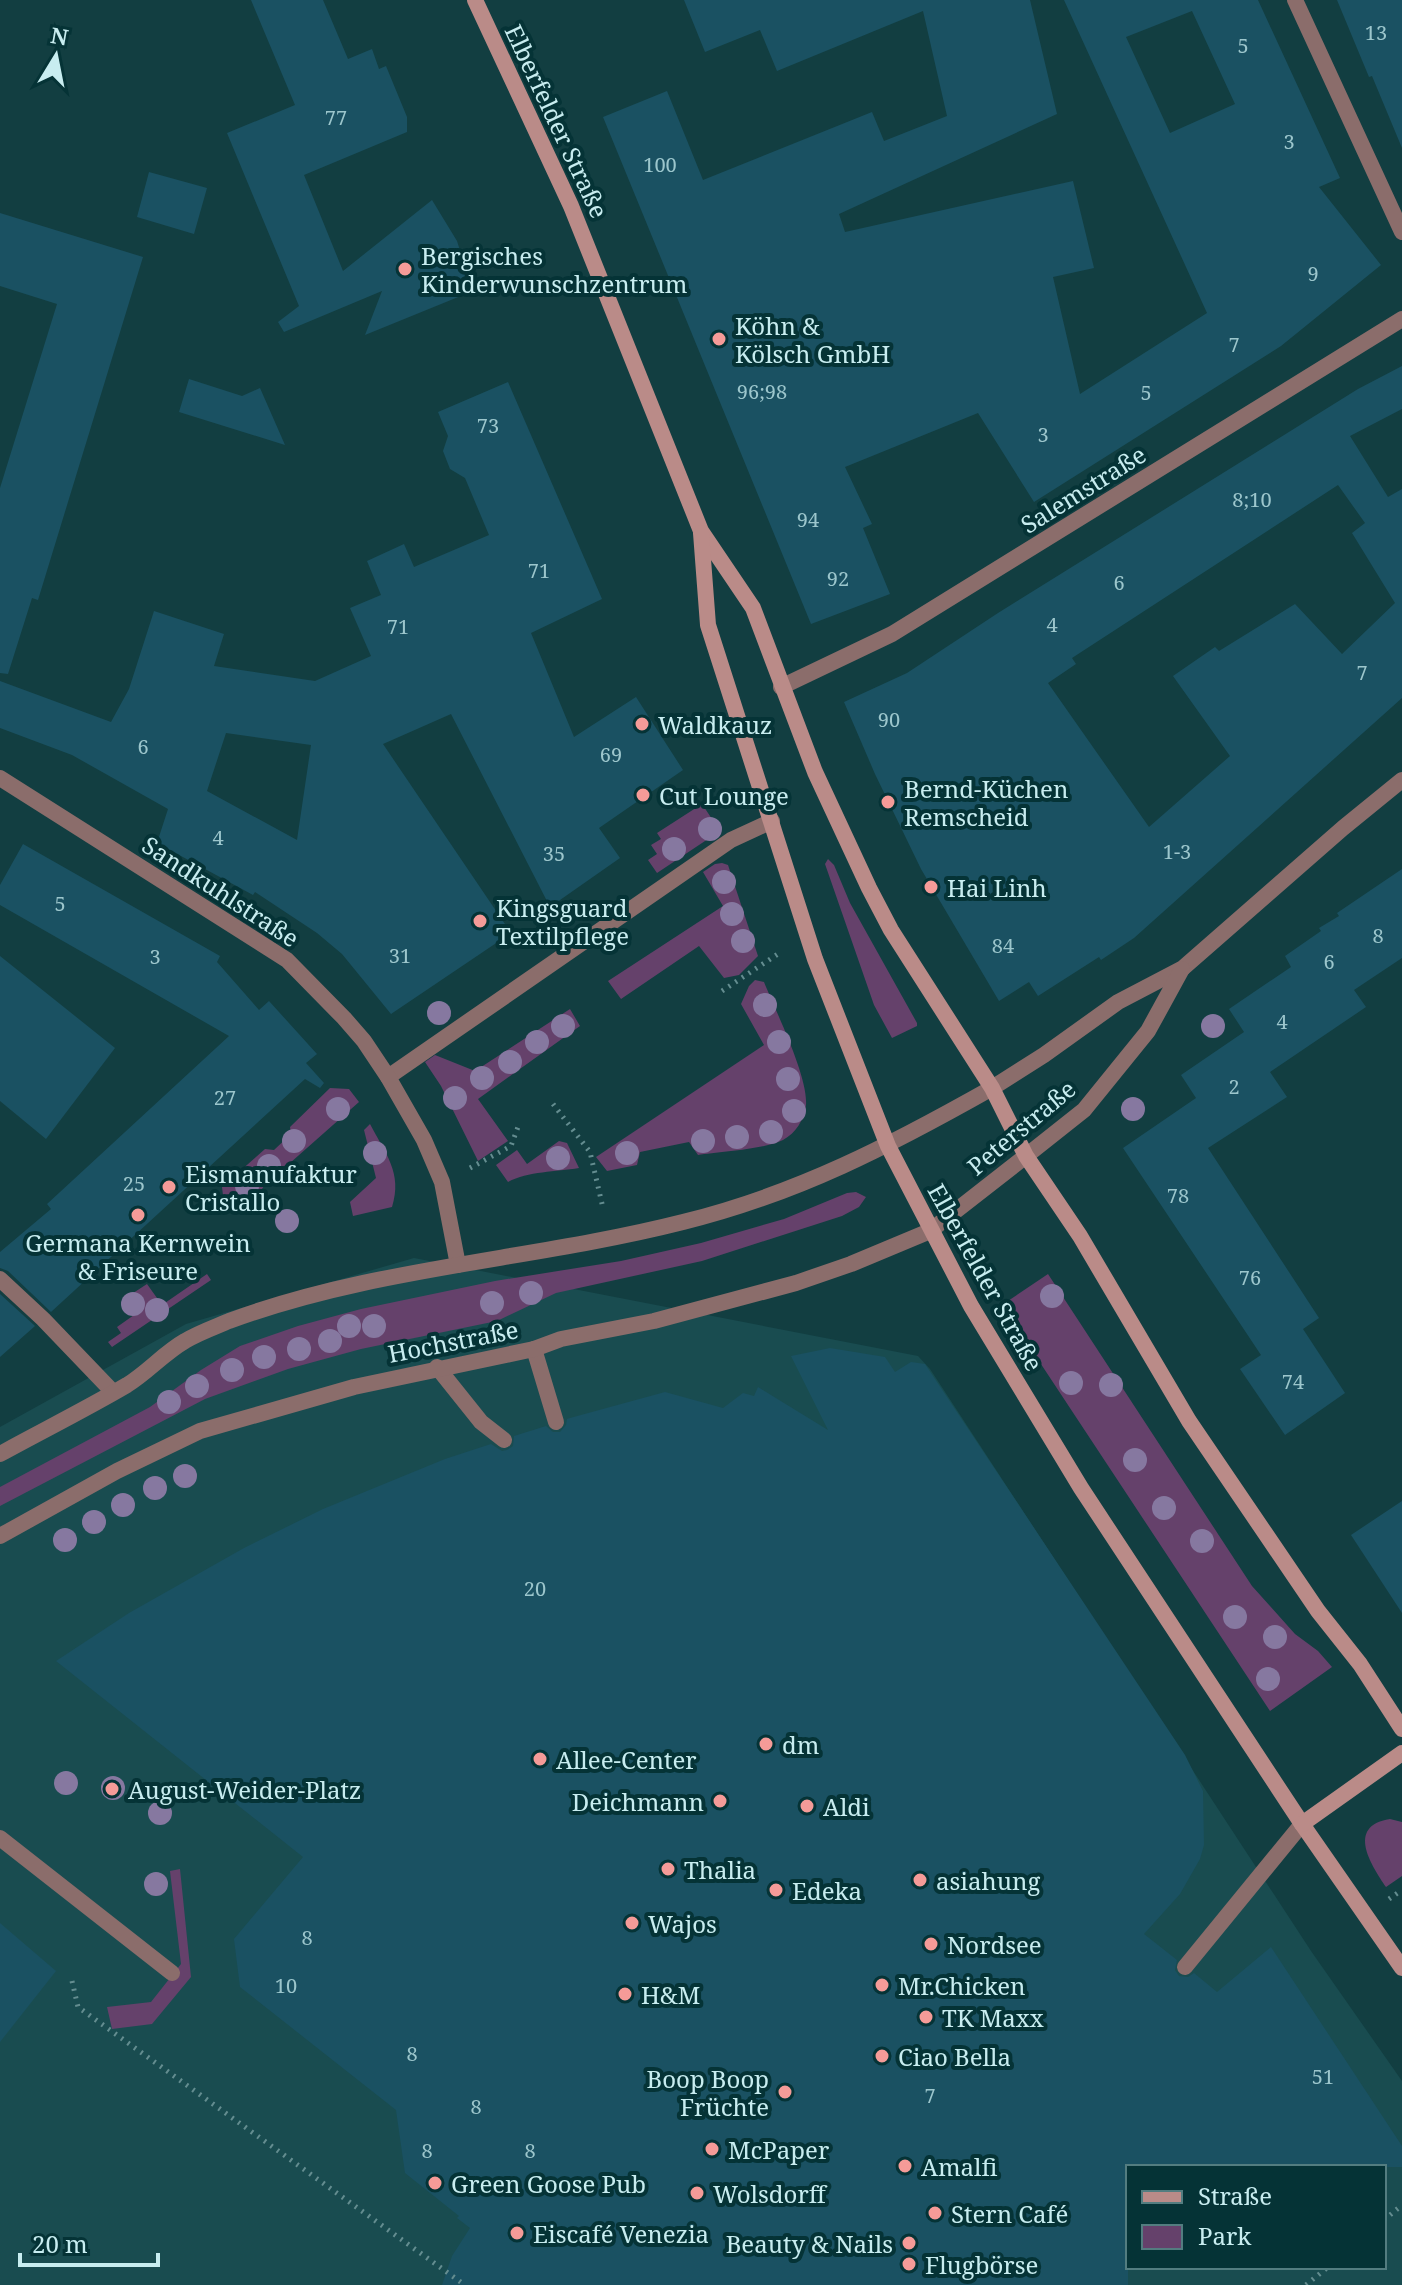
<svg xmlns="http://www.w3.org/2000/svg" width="1402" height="2285" font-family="'Noto Serif',serif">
  <rect width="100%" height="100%" fill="#123e41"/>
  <path fill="#194c50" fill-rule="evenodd" d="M414,1258L918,1356L930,1369L1311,1951L1402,2081V2285H0V1427L186,1324ZM1128,2167H1384V2267H1128Z"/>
  <g fill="#65416b">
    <polygon points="702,804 720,831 657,873 648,860 657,854 651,845 661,839 657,833"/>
    <polygon points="828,859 834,865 850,903 917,1023 917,1026 892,1038 874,1005 825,864"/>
    <polygon points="722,863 728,865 758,956 739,975 724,978 699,946 621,999 608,981 723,906 703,872 715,864"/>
    <path d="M755,980L764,982C776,1012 808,1076 806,1105C804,1120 796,1133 783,1140C766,1149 719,1152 698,1155L689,1142L640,1152L637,1165L607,1171L596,1157L764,1045L741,1004L749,986Z"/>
    <polygon points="570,1009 580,1026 478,1099 508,1141 478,1161 441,1086 425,1062 435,1055 475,1071"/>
    <polygon points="330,1088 349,1089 359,1102 264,1186 252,1204 224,1204 222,1187 265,1149 274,1150 291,1134 290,1127"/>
    <path d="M370,1124C385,1153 403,1173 392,1207L353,1216L350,1202L376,1178L364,1130Z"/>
    <path d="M559,1141L567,1143L579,1168C556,1172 528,1171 508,1182L496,1165L517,1150L527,1164Z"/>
    <polygon points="856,1192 866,1197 859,1207 842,1216 702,1261 556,1293 497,1321 361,1349 288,1369 205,1399 0,1506 0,1487 150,1407 201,1370 240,1346 298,1326 361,1309 495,1281 621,1261 701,1243 784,1219 847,1193"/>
    <polygon points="207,1274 211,1280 112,1347 108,1342 121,1333 117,1327 134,1315 124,1299 147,1284 162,1305"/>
    <polygon points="1048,1274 1252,1586 1295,1634 1318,1651 1332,1667 1270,1711 1002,1305"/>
    <path d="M1390,1819L1402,1822V1876L1386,1887C1372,1866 1345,1826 1390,1819Z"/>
    <polygon points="180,1869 191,1977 152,2024 112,2029 107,2007 151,2002 181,1964 170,1871"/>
  </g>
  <g fill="#1a5162" fill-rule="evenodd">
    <polygon points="251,0 323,0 348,59 372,49 379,69 386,66 407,117 407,132 304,175 343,271 432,200 457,241 473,291 365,335 382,291 284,332 278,322 299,306 227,133 295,105"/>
    <path d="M684,0H1030L1057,114L839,214L845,232L1073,181L1094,268L1053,277L1080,394L1207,313L1064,0H1258L1340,178L1319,187L1381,265L1281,346L1034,502L978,413L845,467L872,524L863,528L890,594L811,624L603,117L667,91L703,180L872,112L884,141L947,116L923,11L777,71L760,30L705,52ZM1192,11L1235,104L1170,133L1126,37Z"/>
    <polygon points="1337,0 1402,0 1402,148 1372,76 1369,77"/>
    <polygon points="149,172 207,188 194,234 137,217"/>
    <polygon points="0,213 143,257 38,600 32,598 8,674 0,673 0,488 57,304 0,286"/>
    <path d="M1402,366V409L1350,436L1388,497L1402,489V698L1134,938L1101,960L1099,957L1038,996L1029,982L999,1001L921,869L875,774L844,702L907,673L998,613L1358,389ZM1338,485L1365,523L1352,533L1395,603L1342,654L1295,604L1219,651L1215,647L1173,676L1230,756L1149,827L1048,683L1076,664L1072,658Z"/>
    <polygon points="189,379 242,396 260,388 285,445 179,412"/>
    <path d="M508,382L602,599L531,633L574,737L636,697L683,770L599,828L620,858L550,907L451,714L383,744L511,933L391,1014L342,954L317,933L255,892L253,895L157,843L168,809L72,755L0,728V681L111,722L129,689L154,611L224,634L214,666L315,681L371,656L350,608L381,595L367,561L404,544L414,567L489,535L465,478L450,469L443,451L448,436L438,412ZM226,733L311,745L297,840L207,791Z"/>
    <polygon points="23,844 220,956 217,962 259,1010 269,1001 317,1054 306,1063 324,1083 320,1088 305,1079 51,1312 8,1271 0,1268 0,1252 51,1209 47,1204 229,1036 0,905 0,885"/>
    <polygon points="1402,869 1402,958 1354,990 1366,1007 1270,1072 1287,1097 1208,1148 1319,1318 1303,1329 1345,1393 1285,1435 1240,1369 1261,1355 1123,1148 1196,1098 1181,1075 1244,1032 1229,1009 1291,967 1285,956 1321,931 1319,928 1339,916 1337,913"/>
    <polygon points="0,956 115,1048 46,1139 0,1101"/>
    <polygon points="0,1294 35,1326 0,1357"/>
    <polygon points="830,1348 885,1357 895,1372 911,1362 925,1364 1185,1755 1203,1791 1204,1845 1200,1859 1180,1894 1144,1934 1177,1960 1175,1970 1179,1976 1188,1977 1194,1973 1217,1992 1271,1947 1402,2146 1402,2167 1128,2167 1128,2285 442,2285 452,2256 470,2228 457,2218 459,2216 405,2173 396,2110 240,1987 234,1939 303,1857 56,1661 129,1613 244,1548 323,1509 445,1459 491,1444 502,1451 507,1450 513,1446 514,1436 546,1426 553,1432 560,1432 566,1425 567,1419 570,1418 665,1392 723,1408 743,1393 754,1396 758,1387 828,1430 791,1356"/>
    <polygon points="1402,1501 1402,1613 1351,1535"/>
    <polygon points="0,1923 56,1971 0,2042"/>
  </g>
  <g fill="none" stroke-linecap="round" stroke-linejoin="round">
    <g stroke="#648d90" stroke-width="5" stroke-dasharray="2 6" stroke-linecap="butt">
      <polyline points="722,991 781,952"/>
      <polyline points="553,1104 590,1152 603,1208"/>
      <polyline points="470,1168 511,1146 518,1127"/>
      <polyline points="1389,1899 1402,1890"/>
      <polyline points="72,1981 78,2007 462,2283 461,2285"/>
      <polyline points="1384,2220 1402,2205"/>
      <polyline points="1306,2285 1328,2267"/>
    </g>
    <g stroke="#8b6d6b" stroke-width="16">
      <polyline points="388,1077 731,840 772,821"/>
      <polyline points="0,1279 43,1319 113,1392"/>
      <polyline points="534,1349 556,1422"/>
      <polyline points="437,1367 481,1422 504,1440"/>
      <polyline points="0,1838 172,1973"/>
      <polyline points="1185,1967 1302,1824"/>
    </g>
    <g stroke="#8b6d6b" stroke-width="16">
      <polyline points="1295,0 1402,232"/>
      <polyline points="781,687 892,634 1402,319"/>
      <polyline points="0,778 287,960 344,1018 364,1041 388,1077 424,1140 442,1182 458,1265"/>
      <polyline points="992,1088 1044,1055 1118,1002 1183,968 1343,828 1402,780"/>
      <polyline points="1026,1156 1084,1110 1148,1031 1182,969"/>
    </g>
    <g stroke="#8b6d6b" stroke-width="16">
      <path d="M0,1454C42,1431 86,1409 127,1385C148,1372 164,1353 185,1341C198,1333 215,1327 229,1321C375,1267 533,1260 683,1222C797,1194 891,1145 992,1088"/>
      <polyline points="0,1536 117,1471 200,1431 354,1387 534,1349 561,1339 654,1321 796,1283 851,1264 930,1231 1026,1156"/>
    </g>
    <g stroke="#ba8b88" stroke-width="16">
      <polyline points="475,0 571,206 701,531 753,608 815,772 869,888 891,930 992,1088 1026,1156 1080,1236 1189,1421 1318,1611 1360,1664 1402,1729"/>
      <polyline points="701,533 708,625 815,959 888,1146 971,1306 1081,1488 1302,1824 1402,1968"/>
      <polyline points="1302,1824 1402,1753"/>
    </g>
  </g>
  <g fill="#8678a0">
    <circle cx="710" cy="829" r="12"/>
    <circle cx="674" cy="849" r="12"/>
    <circle cx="724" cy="882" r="12"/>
    <circle cx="732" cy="914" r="12"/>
    <circle cx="743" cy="941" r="12"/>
    <circle cx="765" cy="1005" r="12"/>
    <circle cx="439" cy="1013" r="12"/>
    <circle cx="563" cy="1026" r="12"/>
    <circle cx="1213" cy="1026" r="12"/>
    <circle cx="537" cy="1042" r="12"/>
    <circle cx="779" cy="1042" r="12"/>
    <circle cx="510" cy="1062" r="12"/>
    <circle cx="482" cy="1078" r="12"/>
    <circle cx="788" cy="1079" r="12"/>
    <circle cx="455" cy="1098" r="12"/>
    <circle cx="338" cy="1109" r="12"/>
    <circle cx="1133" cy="1109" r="12"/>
    <circle cx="794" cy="1111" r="12"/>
    <circle cx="771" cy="1132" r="12"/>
    <circle cx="737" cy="1137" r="12"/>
    <circle cx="294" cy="1141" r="12"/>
    <circle cx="703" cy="1141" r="12"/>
    <circle cx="375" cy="1153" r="12"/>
    <circle cx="627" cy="1153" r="12"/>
    <circle cx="558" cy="1158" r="12"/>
    <circle cx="269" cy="1166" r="12"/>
    <circle cx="247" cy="1186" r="12"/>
    <circle cx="287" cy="1221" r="12"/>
    <circle cx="531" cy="1293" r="12"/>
    <circle cx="1052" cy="1296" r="12"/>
    <circle cx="492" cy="1303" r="12"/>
    <circle cx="133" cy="1304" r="12"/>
    <circle cx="157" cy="1310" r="12"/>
    <circle cx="349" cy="1326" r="12"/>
    <circle cx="374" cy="1326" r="12"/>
    <circle cx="330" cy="1341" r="12"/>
    <circle cx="299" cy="1349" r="12"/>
    <circle cx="264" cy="1357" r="12"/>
    <circle cx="232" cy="1370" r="12"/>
    <circle cx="1071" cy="1383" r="12"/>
    <circle cx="1111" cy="1385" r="12"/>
    <circle cx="197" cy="1386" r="12"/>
    <circle cx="169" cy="1402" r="12"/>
    <circle cx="1135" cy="1460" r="12"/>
    <circle cx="185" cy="1476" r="12"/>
    <circle cx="155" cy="1488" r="12"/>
    <circle cx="123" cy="1505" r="12"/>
    <circle cx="1164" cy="1508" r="12"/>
    <circle cx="94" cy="1522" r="12"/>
    <circle cx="65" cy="1540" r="12"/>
    <circle cx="1202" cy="1541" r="12"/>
    <circle cx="1235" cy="1617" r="12"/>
    <circle cx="1275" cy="1637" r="12"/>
    <circle cx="1268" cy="1679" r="12"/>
    <circle cx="66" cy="1783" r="12"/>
    <circle cx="113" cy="1788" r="12"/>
    <circle cx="160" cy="1813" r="12"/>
    <circle cx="156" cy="1884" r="12"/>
  </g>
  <g fill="#f59b98" stroke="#053336" stroke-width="3">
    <circle cx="405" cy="269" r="8"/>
    <circle cx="719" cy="339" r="8"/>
    <circle cx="642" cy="724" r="8"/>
    <circle cx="643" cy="795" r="8"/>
    <circle cx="888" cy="802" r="8"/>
    <circle cx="931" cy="887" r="8"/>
    <circle cx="480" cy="921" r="8"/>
    <circle cx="169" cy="1187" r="8"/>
    <circle cx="138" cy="1215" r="8"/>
    <circle cx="766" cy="1744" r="8"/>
    <circle cx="540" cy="1759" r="8"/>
    <circle cx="112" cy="1789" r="8"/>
    <circle cx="720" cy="1801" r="8"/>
    <circle cx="807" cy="1806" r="8"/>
    <circle cx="668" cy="1869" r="8"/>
    <circle cx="920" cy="1880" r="8"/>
    <circle cx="776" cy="1890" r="8"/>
    <circle cx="632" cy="1923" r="8"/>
    <circle cx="931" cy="1944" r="8"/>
    <circle cx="882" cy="1985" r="8"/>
    <circle cx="625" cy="1994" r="8"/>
    <circle cx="926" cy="2017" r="8"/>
    <circle cx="882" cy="2056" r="8"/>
    <circle cx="785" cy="2092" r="8"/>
    <circle cx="712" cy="2149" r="8"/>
    <circle cx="905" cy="2166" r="8"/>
    <circle cx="435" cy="2183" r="8"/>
    <circle cx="697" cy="2193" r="8"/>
    <circle cx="935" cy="2213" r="8"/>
    <circle cx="517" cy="2233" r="8"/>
    <circle cx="909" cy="2243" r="8"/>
    <circle cx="909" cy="2264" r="8"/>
  </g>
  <g text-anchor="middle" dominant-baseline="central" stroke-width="8" stroke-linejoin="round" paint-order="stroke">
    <g font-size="20" fill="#9cc6cc">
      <text x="1376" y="32">13</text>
      <text x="1243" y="45">5</text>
      <text x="336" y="117">77</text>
      <text x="1289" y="141">3</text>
      <text x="660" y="164">100</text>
      <text x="1313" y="273">9</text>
      <text x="1234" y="344">7</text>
      <text x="762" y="391">96;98</text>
      <text x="1146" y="392">5</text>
      <text x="488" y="425">73</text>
      <text x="1043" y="434">3</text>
      <text x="1252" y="499">8;10</text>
      <text x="808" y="519">94</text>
      <text x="539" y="570">71</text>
      <text x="838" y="578">92</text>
      <text x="1119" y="582">6</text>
      <text x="1052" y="624">4</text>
      <text x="398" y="626">71</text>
      <text x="1362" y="672">7</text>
      <text x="889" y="719">90</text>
      <text x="143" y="746">6</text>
      <text x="611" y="754">69</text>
      <text x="218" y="837">4</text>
      <text x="1177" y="851">1-3</text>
      <text x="554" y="853">35</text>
      <text x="60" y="903">5</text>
      <text x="1378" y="935">8</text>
      <text x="1003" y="945">84</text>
      <text x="400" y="955">31</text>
      <text x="155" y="956">3</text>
      <text x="1329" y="961">6</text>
      <text x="1282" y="1021">4</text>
      <text x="1234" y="1086">2</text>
      <text x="225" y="1097">27</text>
      <text x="134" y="1183">25</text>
      <text x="1178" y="1195">78</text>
      <text x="1250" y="1277">76</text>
      <text x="1293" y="1381">74</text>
      <text x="535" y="1588">20</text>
      <text x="307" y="1937">8</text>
      <text x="286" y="1985">10</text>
      <text x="412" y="2053">8</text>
      <text x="1323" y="2076">51</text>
      <text x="930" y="2095">7</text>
      <text x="476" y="2106">8</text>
      <text x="427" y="2150">8</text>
      <text x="530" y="2150">8</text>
    </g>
    <g font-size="24" fill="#c8edf0" stroke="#053336">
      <text transform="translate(557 121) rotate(65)">Elberfelder Straße</text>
      <text transform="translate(1083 489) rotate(-32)">Salemstraße</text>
      <text transform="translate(221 891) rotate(33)">Sandkuhlstraße</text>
      <text transform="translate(1021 1127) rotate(-40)">Peterstraße</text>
      <text transform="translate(986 1277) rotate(61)">Elberfelder Straße</text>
      <text transform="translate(453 1341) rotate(-11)">Hochstraße</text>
    </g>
    <g font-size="24" fill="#c8edf0" stroke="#053336" text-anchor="start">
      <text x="421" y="255">Bergisches<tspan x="421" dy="28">Kinderwunschzentrum</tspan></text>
      <text x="735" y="325">Köhn &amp;<tspan x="735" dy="28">Kölsch GmbH</tspan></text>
      <text x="658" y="724">Waldkauz</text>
      <text x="904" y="788">Bernd-Küchen<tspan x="904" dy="28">Remscheid</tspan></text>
      <text x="659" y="795">Cut Lounge</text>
      <text x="947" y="887">Hai Linh</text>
      <text x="496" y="907">Kingsguard<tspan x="496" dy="28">Textilpflege</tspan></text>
      <text x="185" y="1173">Eismanufaktur<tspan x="185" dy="28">Cristallo</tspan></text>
      <text x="138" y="1242" text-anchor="middle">Germana Kernwein<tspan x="138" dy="28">&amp; Friseure</tspan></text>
      <text x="782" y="1744">dm</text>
      <text x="556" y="1759">Allee-Center</text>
      <text x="128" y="1789">August-Weider-Platz</text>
      <text x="704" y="1801" text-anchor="end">Deichmann</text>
      <text x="823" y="1806">Aldi</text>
      <text x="684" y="1869">Thalia</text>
      <text x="936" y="1880">asiahung</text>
      <text x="792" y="1890">Edeka</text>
      <text x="648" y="1923">Wajos</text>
      <text x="947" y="1944">Nordsee</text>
      <text x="898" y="1985">Mr.Chicken</text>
      <text x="641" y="1994">H&amp;M</text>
      <text x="942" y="2017">TK Maxx</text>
      <text x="898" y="2056">Ciao Bella</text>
      <text x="769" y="2078" text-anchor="end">Boop Boop<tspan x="769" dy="28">Früchte</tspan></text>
      <text x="728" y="2149">McPaper</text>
      <text x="921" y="2166">Amalfi</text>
      <text x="451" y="2183">Green Goose Pub</text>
      <text x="713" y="2193">Wolsdorff</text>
      <text x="951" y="2213">Stern Café</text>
      <text x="533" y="2233">Eiscafé Venezia</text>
      <text x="893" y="2243" text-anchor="end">Beauty &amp; Nails</text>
      <text x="925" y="2264">Flugbörse</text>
    </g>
  </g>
  <rect x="1126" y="2165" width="260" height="104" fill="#053336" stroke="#537d80" stroke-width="2"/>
  <rect x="1142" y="2191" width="40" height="12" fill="#ba8b88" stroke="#537d80" stroke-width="2"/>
  <text x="1198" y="2205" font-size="24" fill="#c8edf0">Straße</text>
  <rect x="1142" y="2225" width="40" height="24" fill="#65416b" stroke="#537d80" stroke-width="2"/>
  <text x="1198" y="2245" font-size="24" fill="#c8edf0">Park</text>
  <g transform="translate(56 56) rotate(10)" stroke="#053336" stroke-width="6" paint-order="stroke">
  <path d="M0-6L14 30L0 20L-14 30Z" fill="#c8edf0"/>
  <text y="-12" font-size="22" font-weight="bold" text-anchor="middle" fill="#c8edf0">N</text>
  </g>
  <path d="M20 2253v12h138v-12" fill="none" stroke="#c8edf0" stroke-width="4"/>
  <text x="32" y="2253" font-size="24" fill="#c8edf0" stroke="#053336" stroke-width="6" paint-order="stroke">20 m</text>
</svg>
